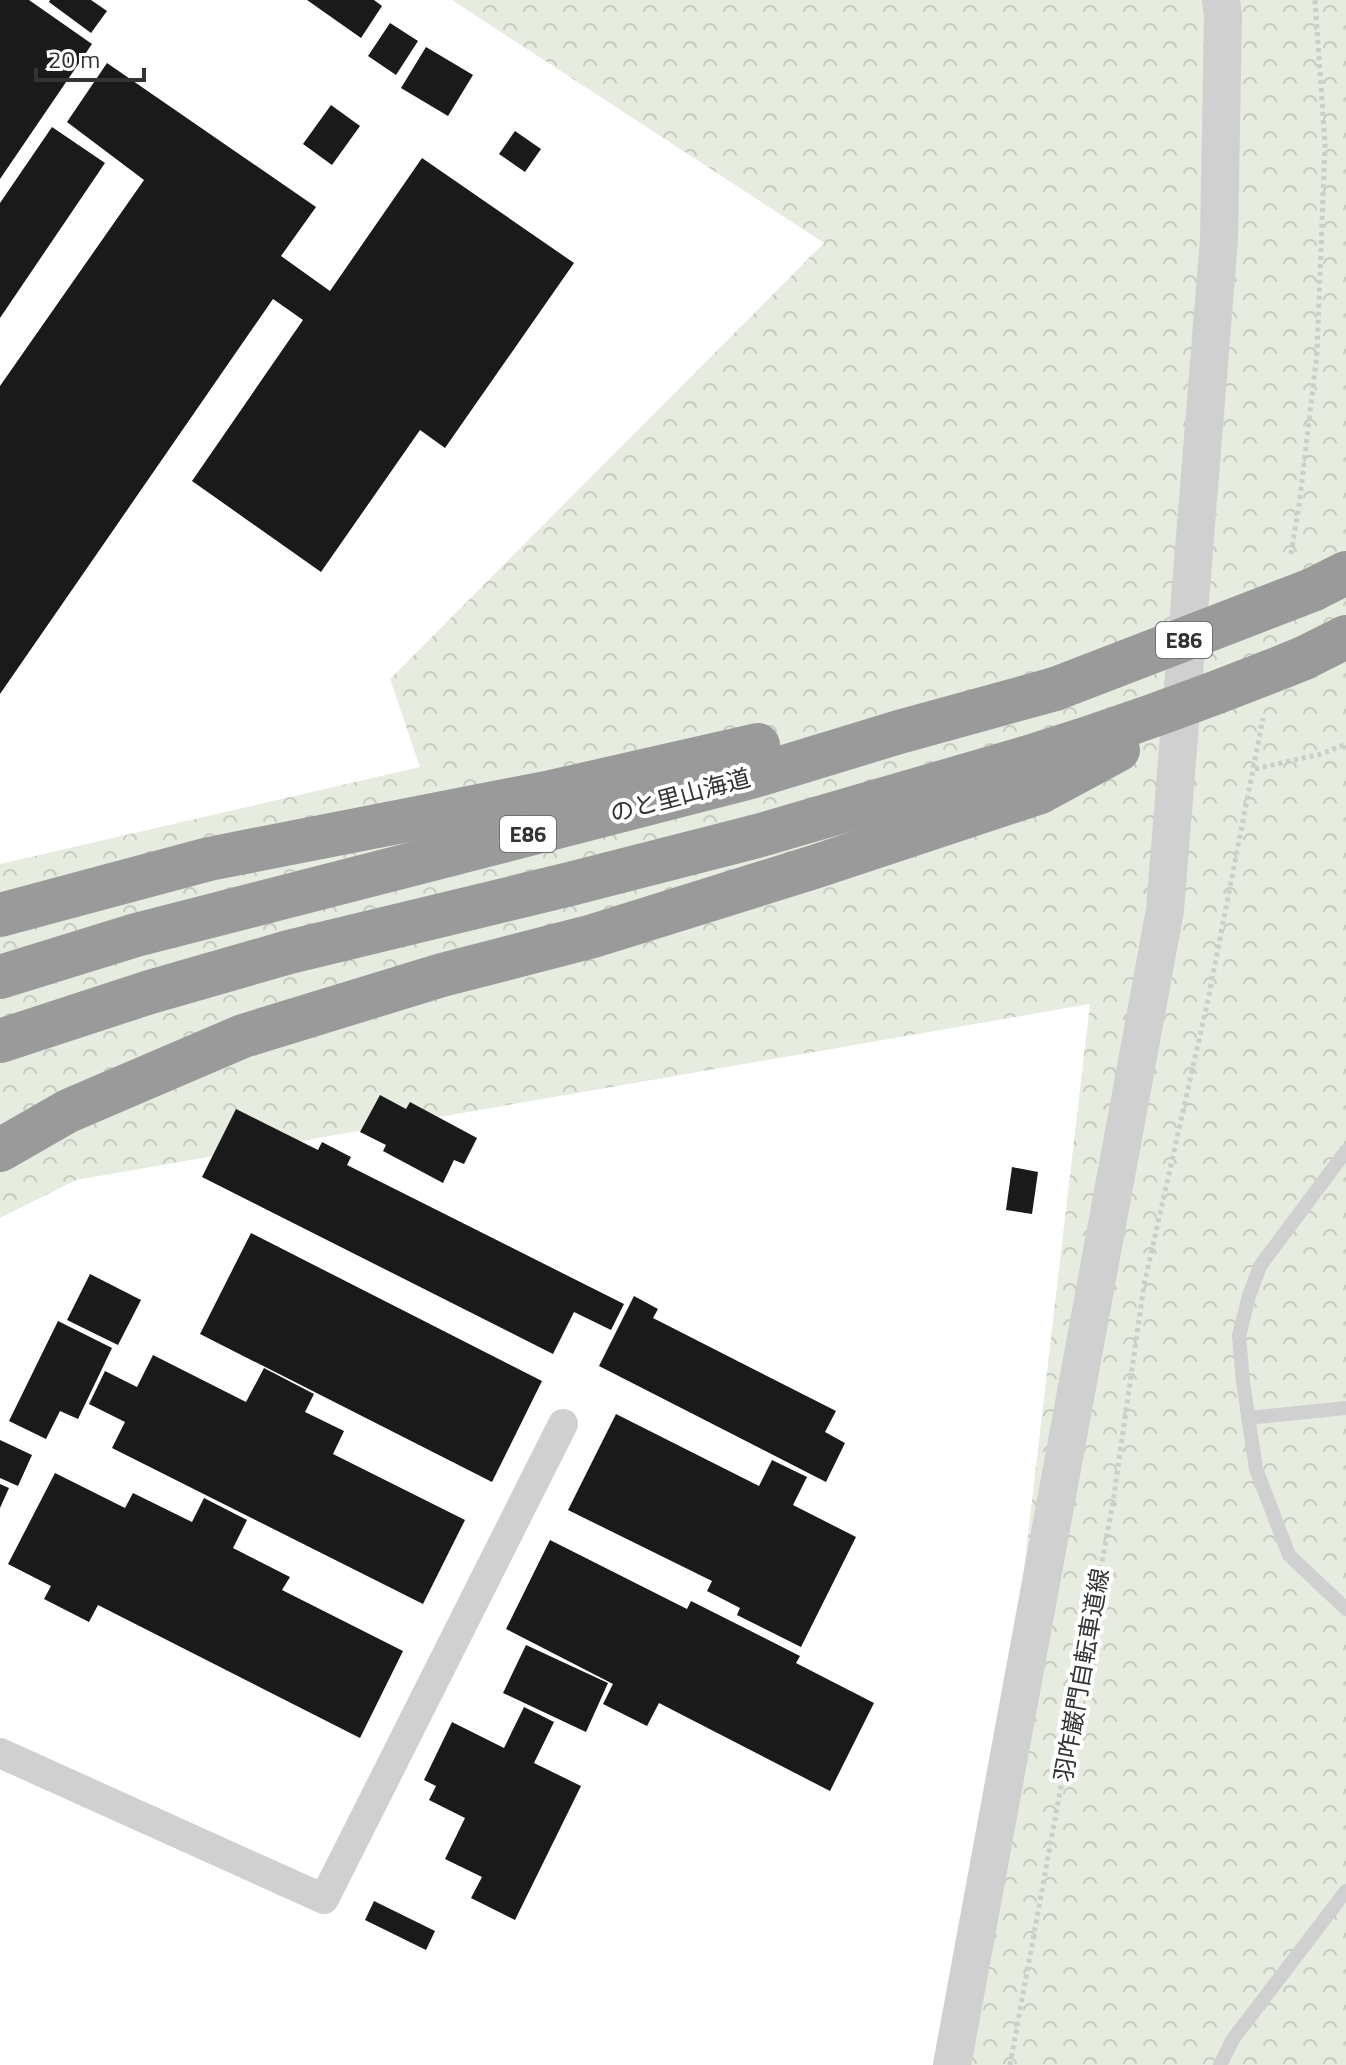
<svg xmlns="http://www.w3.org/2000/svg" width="1346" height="2065" font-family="'Titillium Web','Noto Sans JP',sans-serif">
  <defs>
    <pattern id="forest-crowns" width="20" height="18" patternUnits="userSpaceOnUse" patternTransform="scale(2)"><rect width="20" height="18" fill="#e6ecdf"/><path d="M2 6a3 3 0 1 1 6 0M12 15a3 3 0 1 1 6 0" fill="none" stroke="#c6cbc0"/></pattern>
  </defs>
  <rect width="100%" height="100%" fill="#fff"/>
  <polygon fill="url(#forest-crowns)" points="452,0 1346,0 1346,2065 966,2065 1090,1004 76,1180 0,1218 0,864 420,767 390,679 824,243"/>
  <g fill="#1a1a1a">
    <polygon points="0,0 29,0 92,44 0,179"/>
    <polygon points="50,0 91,0 107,11 91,33 49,2"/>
    <polygon points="307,0 374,0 382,6 361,38"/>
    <polygon points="390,23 418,41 396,75 368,56"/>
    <polygon points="426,47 473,75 448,116 401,88"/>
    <polygon points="107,63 316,207 281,256 330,291 422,158 574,263 445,448 420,430 321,572 192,481 303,320 273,299 0,694 0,386 144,180 67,122"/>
    <polygon points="331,105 360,126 332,165 303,144"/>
    <polygon points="52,127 105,163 0,318 0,203"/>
    <polygon points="515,131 541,149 525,172 499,154"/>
    <polygon points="380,1095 406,1109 410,1102 477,1138 464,1164 454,1160 443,1183 383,1151 386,1145 360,1132"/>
    <polygon points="236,1109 318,1150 322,1142 351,1157 347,1165 624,1304 611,1330 574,1312 553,1354 202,1177"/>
    <polygon points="1012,1167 1038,1172 1032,1214 1006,1210"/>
    <polygon points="251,1233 542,1381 492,1482 200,1334"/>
    <polygon points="90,1274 141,1300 118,1345 67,1320"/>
    <polygon points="634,1296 658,1309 653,1318 836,1411 825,1432 845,1443 826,1482 599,1366"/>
    <polygon points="58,1321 112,1348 78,1419 60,1411 46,1439 9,1421"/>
    <polygon points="153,1355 246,1402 264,1368 314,1394 305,1412 344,1431 333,1454 465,1520 423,1604 112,1448 125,1422 89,1404 105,1371 137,1387"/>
    <polygon points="616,1414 759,1486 772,1460 807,1477 793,1505 856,1537 801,1647 737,1615 740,1608 707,1591 712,1581 568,1510"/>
    <polygon points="0,1440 32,1455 18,1486 0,1478"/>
    <polygon points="55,1473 125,1508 133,1493 192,1522 204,1498 247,1520 233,1548 290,1577 282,1590 403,1651 360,1738 98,1605 89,1622 44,1599 51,1586 8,1564"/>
    <polygon points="0,1484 9,1488 0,1508"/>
    <polygon points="550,1540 687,1609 691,1601 800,1656 796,1663 874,1703 830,1791 659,1703 647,1726 603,1704 613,1684 506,1629"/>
    <polygon points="526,1645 608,1683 586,1732 503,1693"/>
    <polygon points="524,1707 554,1722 534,1763 581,1786 515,1920 471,1898 482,1877 445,1859 465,1818 429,1800 436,1786 424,1780 452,1722 504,1748"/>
    <polygon points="374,1901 435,1931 426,1950 365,1920"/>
  </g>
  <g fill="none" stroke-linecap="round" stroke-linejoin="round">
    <g stroke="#cdcdcd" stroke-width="5" stroke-dasharray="4 4" stroke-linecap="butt">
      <polyline points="1291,554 1299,506 1317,353 1325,144 1315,0"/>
      <polyline points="1255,769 1321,754 1346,744"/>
      <polyline points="1010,2065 1113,1502 1144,1285 1208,1000 1263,718"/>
    </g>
    <g stroke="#d0d0d0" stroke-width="14">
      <polyline points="1346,1151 1260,1266 1249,1296 1239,1336 1243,1382 1256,1469 1289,1555 1346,1609"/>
      <polyline points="1248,1418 1346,1408"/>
      <polyline points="1220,2065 1233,2039 1346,1891"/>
    </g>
    <polyline stroke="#d0d0d0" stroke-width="30" points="0,1753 324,1899 563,1424"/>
    <polyline stroke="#d0d0d0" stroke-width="38" points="952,2065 1165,910 1219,239 1223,16 1221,0"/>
    <g stroke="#9a9a9a" stroke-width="44">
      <polyline points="1312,590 1346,573"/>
      <polyline points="1304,658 1346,637"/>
      <polyline points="0,915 209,859 551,792 758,745"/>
      <polyline points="0,977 136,935 751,777 899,732 1055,689"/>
      <polyline points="0,1041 150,992 289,952 570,884 761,835 1029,757"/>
      <polyline points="0,1150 68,1111 243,1036 442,975 593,936 814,867 1040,792"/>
    </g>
    <g stroke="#9a9a9a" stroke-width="44">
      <polyline points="1055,689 1312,590"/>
      <path d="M1029,757C1122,728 1213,695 1304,658"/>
      <polyline points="1040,792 1118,750"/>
    </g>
  </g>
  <g text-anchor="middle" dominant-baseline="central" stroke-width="8" stroke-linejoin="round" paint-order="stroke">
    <g fill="#fff" stroke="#707070" stroke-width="2">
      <rect x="1156" y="622" width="56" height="36" rx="6"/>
      <rect x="500" y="816" width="56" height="36" rx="6"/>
    </g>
    <g font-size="22" font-weight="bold" fill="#333">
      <text x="1184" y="640">E86</text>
      <text x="528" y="834">E86</text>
    </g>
    <g font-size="24" fill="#333" stroke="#fff">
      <text transform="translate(680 795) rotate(-15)">のと里山海道</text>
      <text transform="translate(1081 1675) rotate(-80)">羽咋巌門自転車道線</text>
    </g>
  </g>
  <path d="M36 68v12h108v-12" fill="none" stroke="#333333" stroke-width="4"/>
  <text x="48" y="68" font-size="24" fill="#333333" stroke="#ffffff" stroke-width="6" paint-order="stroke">20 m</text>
</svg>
